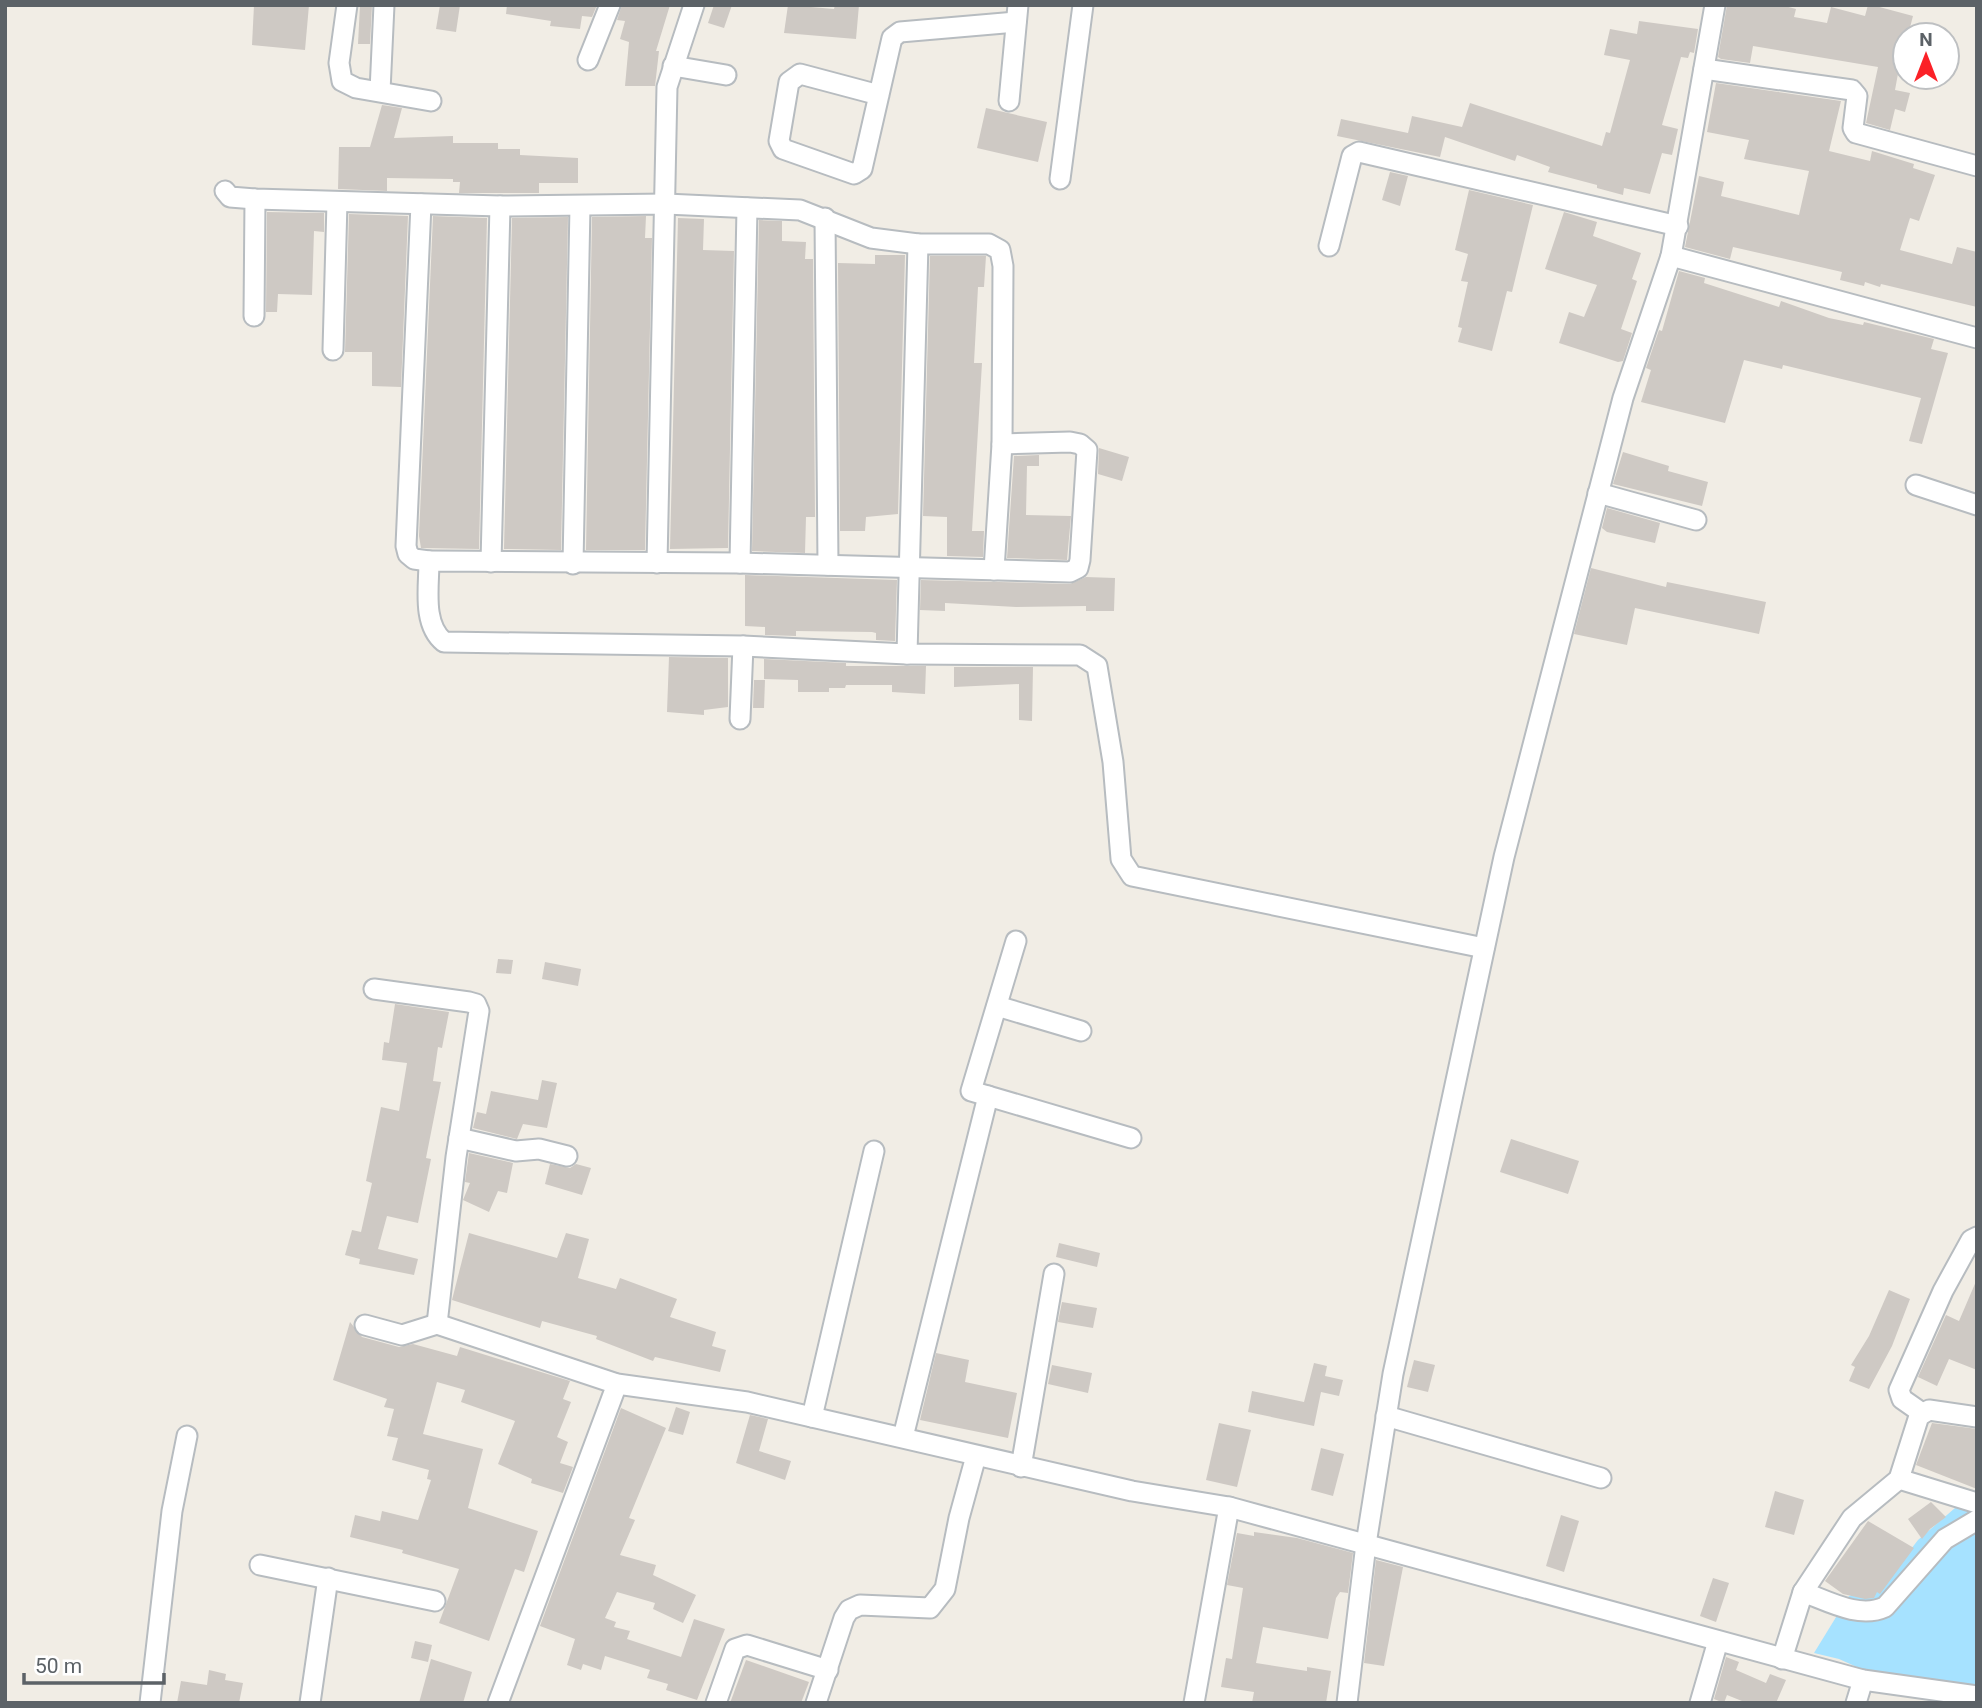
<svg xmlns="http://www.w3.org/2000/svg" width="1982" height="1708" font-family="Roboto,sans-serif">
  <rect width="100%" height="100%" fill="#f1ede5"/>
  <polygon fill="#a6e2ff" points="1977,1489 1977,1696 1897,1685 1839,1659 1814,1653 1849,1596 1885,1583 1918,1540"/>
  <g fill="#cec9c4">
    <polygon points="254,5 309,5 305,50 252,45"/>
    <polygon points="360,5 372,5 370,44 358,44"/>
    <polygon points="440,5 460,5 456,32 436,29"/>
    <polygon points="507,5 597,5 592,17 582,16 580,29 550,26 551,21 506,14"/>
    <polygon points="622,5 670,5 656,51 659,51 655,86 625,86 629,42 620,39 625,21 617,20"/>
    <polygon points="714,5 732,5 724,28 708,23"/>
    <polygon points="788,5 834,9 835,5 859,5 856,39 784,33"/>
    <polygon points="1727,5 1781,5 1796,9 1794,17 1827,23 1831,7 1865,16 1868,5 1872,5 1913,16 1908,35 1905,35 1895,90 1910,93 1905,112 1895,109 1890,130 1866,123 1878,67 1753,46 1750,63 1721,59 1718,57"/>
    <polygon points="1639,21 1698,29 1694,53 1690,52 1688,58 1681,57 1662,125 1678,129 1672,155 1662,153 1650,194 1624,188 1623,195 1597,188 1597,185 1548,172 1550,167 1517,155 1515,161 1445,137 1440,157 1337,136 1341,119 1408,133 1412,116 1462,127 1470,103 1602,146 1606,132 1610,133 1630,60 1604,55 1610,29 1637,34"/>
    <polygon points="1716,83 1841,101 1829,151 1870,161 1872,151 1914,164 1913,168 1935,175 1919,221 1910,218 1900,250 1952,264 1957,247 1977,252 1977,307 1881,284 1880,287 1865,282 1864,286 1840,280 1842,272 1733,247 1730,259 1685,247 1699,176 1724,182 1721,196 1799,215 1809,171 1744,159 1749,140 1707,132"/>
    <polygon points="382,105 402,108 394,138 453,136 453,143 498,143 498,149 520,149 520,155 578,158 578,183 539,183 539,193 459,193 460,182 453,182 453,179 387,178 387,191 338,189 339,147 370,147"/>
    <polygon points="986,108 1047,122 1038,162 977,148"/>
    <polygon points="1390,172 1408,176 1400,206 1382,200"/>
    <polygon points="1469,190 1533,205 1512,292 1507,291 1492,351 1458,342 1462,328 1458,327 1468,282 1461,281 1468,254 1455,250"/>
    <polygon points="267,212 324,213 324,232 314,231 312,295 278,294 277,312 266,312"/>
    <polygon points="1564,212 1597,222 1593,236 1641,253 1632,279 1637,281 1621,329 1632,333 1623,361 1618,362 1559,343 1569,312 1584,317 1597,285 1545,269"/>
    <polygon points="349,214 408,216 401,387 372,386 372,352 345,352"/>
    <polygon points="433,216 487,218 479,549 421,548 419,536"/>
    <polygon points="646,216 645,238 652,238 645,550 586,550 592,217"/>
    <polygon points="568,217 561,550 504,549 512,218"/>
    <polygon points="678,218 704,219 703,250 734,251 728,548 670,549"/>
    <polygon points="759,220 782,221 782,241 806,242 805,259 813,259 815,517 806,517 805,553 752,551"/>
    <polygon points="875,255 905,255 898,514 866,517 865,531 840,531 838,263 875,264"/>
    <polygon points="930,256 986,256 984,287 978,287 974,363 982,363 972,531 984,531 983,557 947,556 947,517 923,516"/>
    <polygon points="1679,271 1705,278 1704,283 1779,307 1781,301 1829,318 1863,325 1864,322 1934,339 1931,349 1948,353 1922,444 1909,441 1921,398 1783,365 1782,369 1744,360 1725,423 1641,402 1651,370 1646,368 1659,330 1662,331"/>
    <polygon points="1099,448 1129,457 1122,481 1098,474"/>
    <polygon points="1623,452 1669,466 1668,471 1708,482 1702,506 1613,484"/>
    <polygon points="1039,455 1039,466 1027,466 1026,515 1071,516 1067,560 1007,558 1014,456"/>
    <polygon points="1607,508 1660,523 1655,543 1607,532 1602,528"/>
    <polygon points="1591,568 1666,587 1667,582 1766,602 1759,634 1635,608 1627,645 1574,634"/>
    <polygon points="745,575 897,580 895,641 876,640 876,633 872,632 796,631 796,636 765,635 765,627 745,626"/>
    <polygon points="1086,577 1115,578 1114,611 1086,611 1086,606 1016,607 945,603 945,611 920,610 921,580 1070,584"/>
    <polygon points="669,657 728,658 728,707 704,710 704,715 667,712"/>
    <polygon points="764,659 846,663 846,666 926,666 925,694 892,692 892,685 846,685 845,688 829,688 829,692 798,692 798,680 764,679"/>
    <polygon points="954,667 1033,667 1032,721 1019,720 1019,684 954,687"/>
    <polygon points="754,680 765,680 764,708 753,708"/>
    <polygon points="498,959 513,960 511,974 496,973"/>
    <polygon points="545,962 581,969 578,986 542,979"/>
    <polygon points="395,1004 449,1012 442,1048 438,1047 433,1081 441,1082 426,1158 431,1159 418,1223 387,1216 378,1249 418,1259 414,1275 359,1264 360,1259 345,1255 352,1230 361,1232 372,1183 366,1181 381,1107 399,1111 407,1063 382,1060 384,1042 389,1043"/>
    <polygon points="542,1080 557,1083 547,1128 523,1124 517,1139 473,1128 477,1112 486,1114 491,1091 538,1100"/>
    <polygon points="1511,1139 1579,1161 1568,1194 1500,1172"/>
    <polygon points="469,1153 513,1163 507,1193 498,1191 489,1212 463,1200 470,1183 465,1182"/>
    <polygon points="550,1164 570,1168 576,1164 591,1168 582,1195 545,1184"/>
    <polygon points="469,1233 557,1258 566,1233 589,1239 578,1278 616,1289 620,1278 677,1299 670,1317 716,1332 712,1346 726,1350 720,1372 655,1357 653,1361 596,1339 597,1336 542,1321 540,1328 452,1300"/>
    <polygon points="1059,1243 1100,1253 1097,1267 1056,1257"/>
    <polygon points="1977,1279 1977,1370 1949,1359 1937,1386 1918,1377 1946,1315 1959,1321"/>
    <polygon points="1889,1290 1910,1299 1892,1346 1869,1389 1849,1381 1855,1367 1851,1365 1869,1336"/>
    <polygon points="1062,1302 1097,1308 1093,1328 1058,1322"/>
    <polygon points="350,1322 362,1337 399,1347 413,1344 457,1356 460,1347 570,1381 563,1399 571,1402 557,1437 568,1442 560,1463 573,1467 563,1493 531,1483 532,1479 498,1464 515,1421 461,1402 465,1390 437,1382 423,1434 483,1449 468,1508 538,1531 524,1572 515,1569 489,1641 439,1623 459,1569 402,1553 403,1550 350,1537 355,1515 380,1521 382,1511 418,1520 431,1480 427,1479 429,1470 392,1460 398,1438 387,1436 394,1409 384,1407 387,1399 333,1380"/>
    <polygon points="936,1353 969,1360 965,1382 1017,1393 1008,1438 920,1420"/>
    <polygon points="1414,1360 1435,1365 1428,1392 1407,1387"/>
    <polygon points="1314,1363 1327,1366 1325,1376 1343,1380 1339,1396 1321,1392 1314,1426 1248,1412 1252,1391 1304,1402"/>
    <polygon points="1052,1365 1092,1373 1088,1393 1048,1384"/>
    <polygon points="676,1407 690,1412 683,1435 668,1431"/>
    <polygon points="621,1408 666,1428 629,1518 635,1520 620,1555 656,1565 653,1575 696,1595 683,1623 653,1609 655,1603 617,1592 605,1618 616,1622 614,1627 630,1631 627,1639 681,1657 694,1619 725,1629 697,1700 666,1690 668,1684 647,1678 650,1670 605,1656 601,1670 583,1664 581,1670 567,1665 575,1639 540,1626"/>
    <polygon points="750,1415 768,1419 759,1451 791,1461 785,1480 736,1463"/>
    <polygon points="1219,1423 1251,1430 1237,1487 1206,1480"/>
    <polygon points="1932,1423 1977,1429 1977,1489 1916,1465"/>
    <polygon points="1321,1448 1344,1454 1333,1496 1311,1490"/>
    <polygon points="1775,1491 1804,1500 1794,1535 1765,1527"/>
    <polygon points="1931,1502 1946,1517 1930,1529 1922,1539 1908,1519"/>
    <polygon points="1561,1515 1579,1521 1564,1572 1546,1566"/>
    <polygon points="1868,1521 1914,1548 1880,1594 1877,1592 1874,1598 1865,1599 1843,1594 1825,1581"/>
    <polygon points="1254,1532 1297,1538 1353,1553 1348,1593 1340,1592 1336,1598 1328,1639 1263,1627 1256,1663 1307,1671 1307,1667 1331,1671 1326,1703 1252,1703 1254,1692 1221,1687 1226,1658 1232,1659 1243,1588 1227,1585 1237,1533 1254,1536"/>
    <polygon points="1376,1560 1403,1567 1384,1666 1364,1663"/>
    <polygon points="1713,1578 1729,1583 1716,1622 1700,1616"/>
    <polygon points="415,1641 432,1645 428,1662 411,1658"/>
    <polygon points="1726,1657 1739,1662 1736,1670 1766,1683 1770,1674 1786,1680 1776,1703 1747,1703 1727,1695 1724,1703 1714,1699"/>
    <polygon points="431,1659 472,1672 463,1703 419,1703"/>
    <polygon points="746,1660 809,1682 801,1703 730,1703"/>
    <polygon points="209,1670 226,1674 225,1680 243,1683 239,1703 177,1703 181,1681 207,1685"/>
  </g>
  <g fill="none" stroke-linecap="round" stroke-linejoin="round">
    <defs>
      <g id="minor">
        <polyline points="347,5 339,63 342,81 356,88 431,101"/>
        <polyline points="588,60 610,5"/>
        <polyline points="673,66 726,75"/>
        <polyline points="1704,69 1852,90 1857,96 1853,128 1856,133 1977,166"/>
        <polyline points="380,91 384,5"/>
        <polyline points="879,95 800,74 789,82 779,141 783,149 854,174 862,169 892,38 900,32 1016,22"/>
        <polyline points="1009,101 1018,5"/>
        <polyline points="1060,179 1083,5"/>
        <polyline points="225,191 230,197 255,199 500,206 666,204 800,210 871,238 918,244 989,244 1000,250 1003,266 1002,444 994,570"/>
        <polyline points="421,204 406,546 408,554 414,559 429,561"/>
        <polyline points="825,218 828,565"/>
        <polyline points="1329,246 1352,156 1359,152 1678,226"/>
        <polyline points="1671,256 1977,338"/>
        <polyline points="254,316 255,199"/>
        <polyline points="333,350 337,202"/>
        <path d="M1002,444L1070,442L1080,444L1087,450L1080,560L1078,568L1070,572L740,563L429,561C429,587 422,624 444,642L743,646L907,654L1080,655L1097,666L1113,762L1121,859L1132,876L1484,948"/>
        <polyline points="1916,485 1977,505"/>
        <polyline points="1598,493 1696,520"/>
        <polyline points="491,562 500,206"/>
        <polyline points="657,563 667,87 694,5"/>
        <polyline points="740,563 747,208"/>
        <polyline points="573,564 580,206"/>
        <polyline points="907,654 918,244"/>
        <polyline points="740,719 743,646"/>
        <polyline points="1016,941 971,1091 1131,1138"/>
        <polyline points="374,989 469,1002 476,1004 479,1011 456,1157 437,1324"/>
        <polyline points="997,1006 1081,1031"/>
        <polyline points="459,1138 516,1151 539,1149 567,1156"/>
        <polyline points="365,1325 402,1335 437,1324 617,1384 747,1402 1132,1491 1229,1507 1863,1680 1977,1696"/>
        <polyline points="1922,1413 1902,1399 1899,1390 1943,1291 1971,1240 1977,1237"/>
        <polyline points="1386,1416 1601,1478"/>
        <polyline points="812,1417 874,1151"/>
        <polyline points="903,1437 988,1096"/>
        <polyline points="1021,1467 1054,1274"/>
        <polyline points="1899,1479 1977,1503"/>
        <polyline points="260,1565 435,1601"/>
        <polyline points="1803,1592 1852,1518 1899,1479 1919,1416 1929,1410 1977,1417"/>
        <path d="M1782,1659L1803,1592C1828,1601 1859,1619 1885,1607L1945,1539L1977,1520"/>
        <polyline points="150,1703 172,1511 187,1436"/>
        <polyline points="310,1703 328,1578"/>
        <polyline points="498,1703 617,1384"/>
        <polyline points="716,1703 735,1649 747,1645 828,1670"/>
        <polyline points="816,1703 844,1618 849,1610 860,1605 930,1608 945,1589 959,1518 976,1456"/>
        <polyline points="1194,1703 1229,1507"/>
        <polyline points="1347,1703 1366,1544 1393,1374 1504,857 1623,398 1671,256 1715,5"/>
        <polyline points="1700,1703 1718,1641"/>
        <polyline points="1856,1703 1863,1680"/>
      </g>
    </defs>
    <use href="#minor" stroke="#b7bcc0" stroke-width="23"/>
    <use href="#minor" stroke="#fff" stroke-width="19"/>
  </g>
  <rect width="1982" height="1708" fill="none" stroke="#5c6267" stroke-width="14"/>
  <g transform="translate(1926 56)"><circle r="33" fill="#ffffff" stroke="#bec0c2" stroke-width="2"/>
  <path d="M0-5L12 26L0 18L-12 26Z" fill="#fb2127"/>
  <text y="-10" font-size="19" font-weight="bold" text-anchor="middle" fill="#5c6267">N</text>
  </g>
  <path d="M24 1673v10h140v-10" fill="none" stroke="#5c6267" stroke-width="3.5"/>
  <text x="35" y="1673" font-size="21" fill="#5c6267" stroke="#ffffff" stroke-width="5" paint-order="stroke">50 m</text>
</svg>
